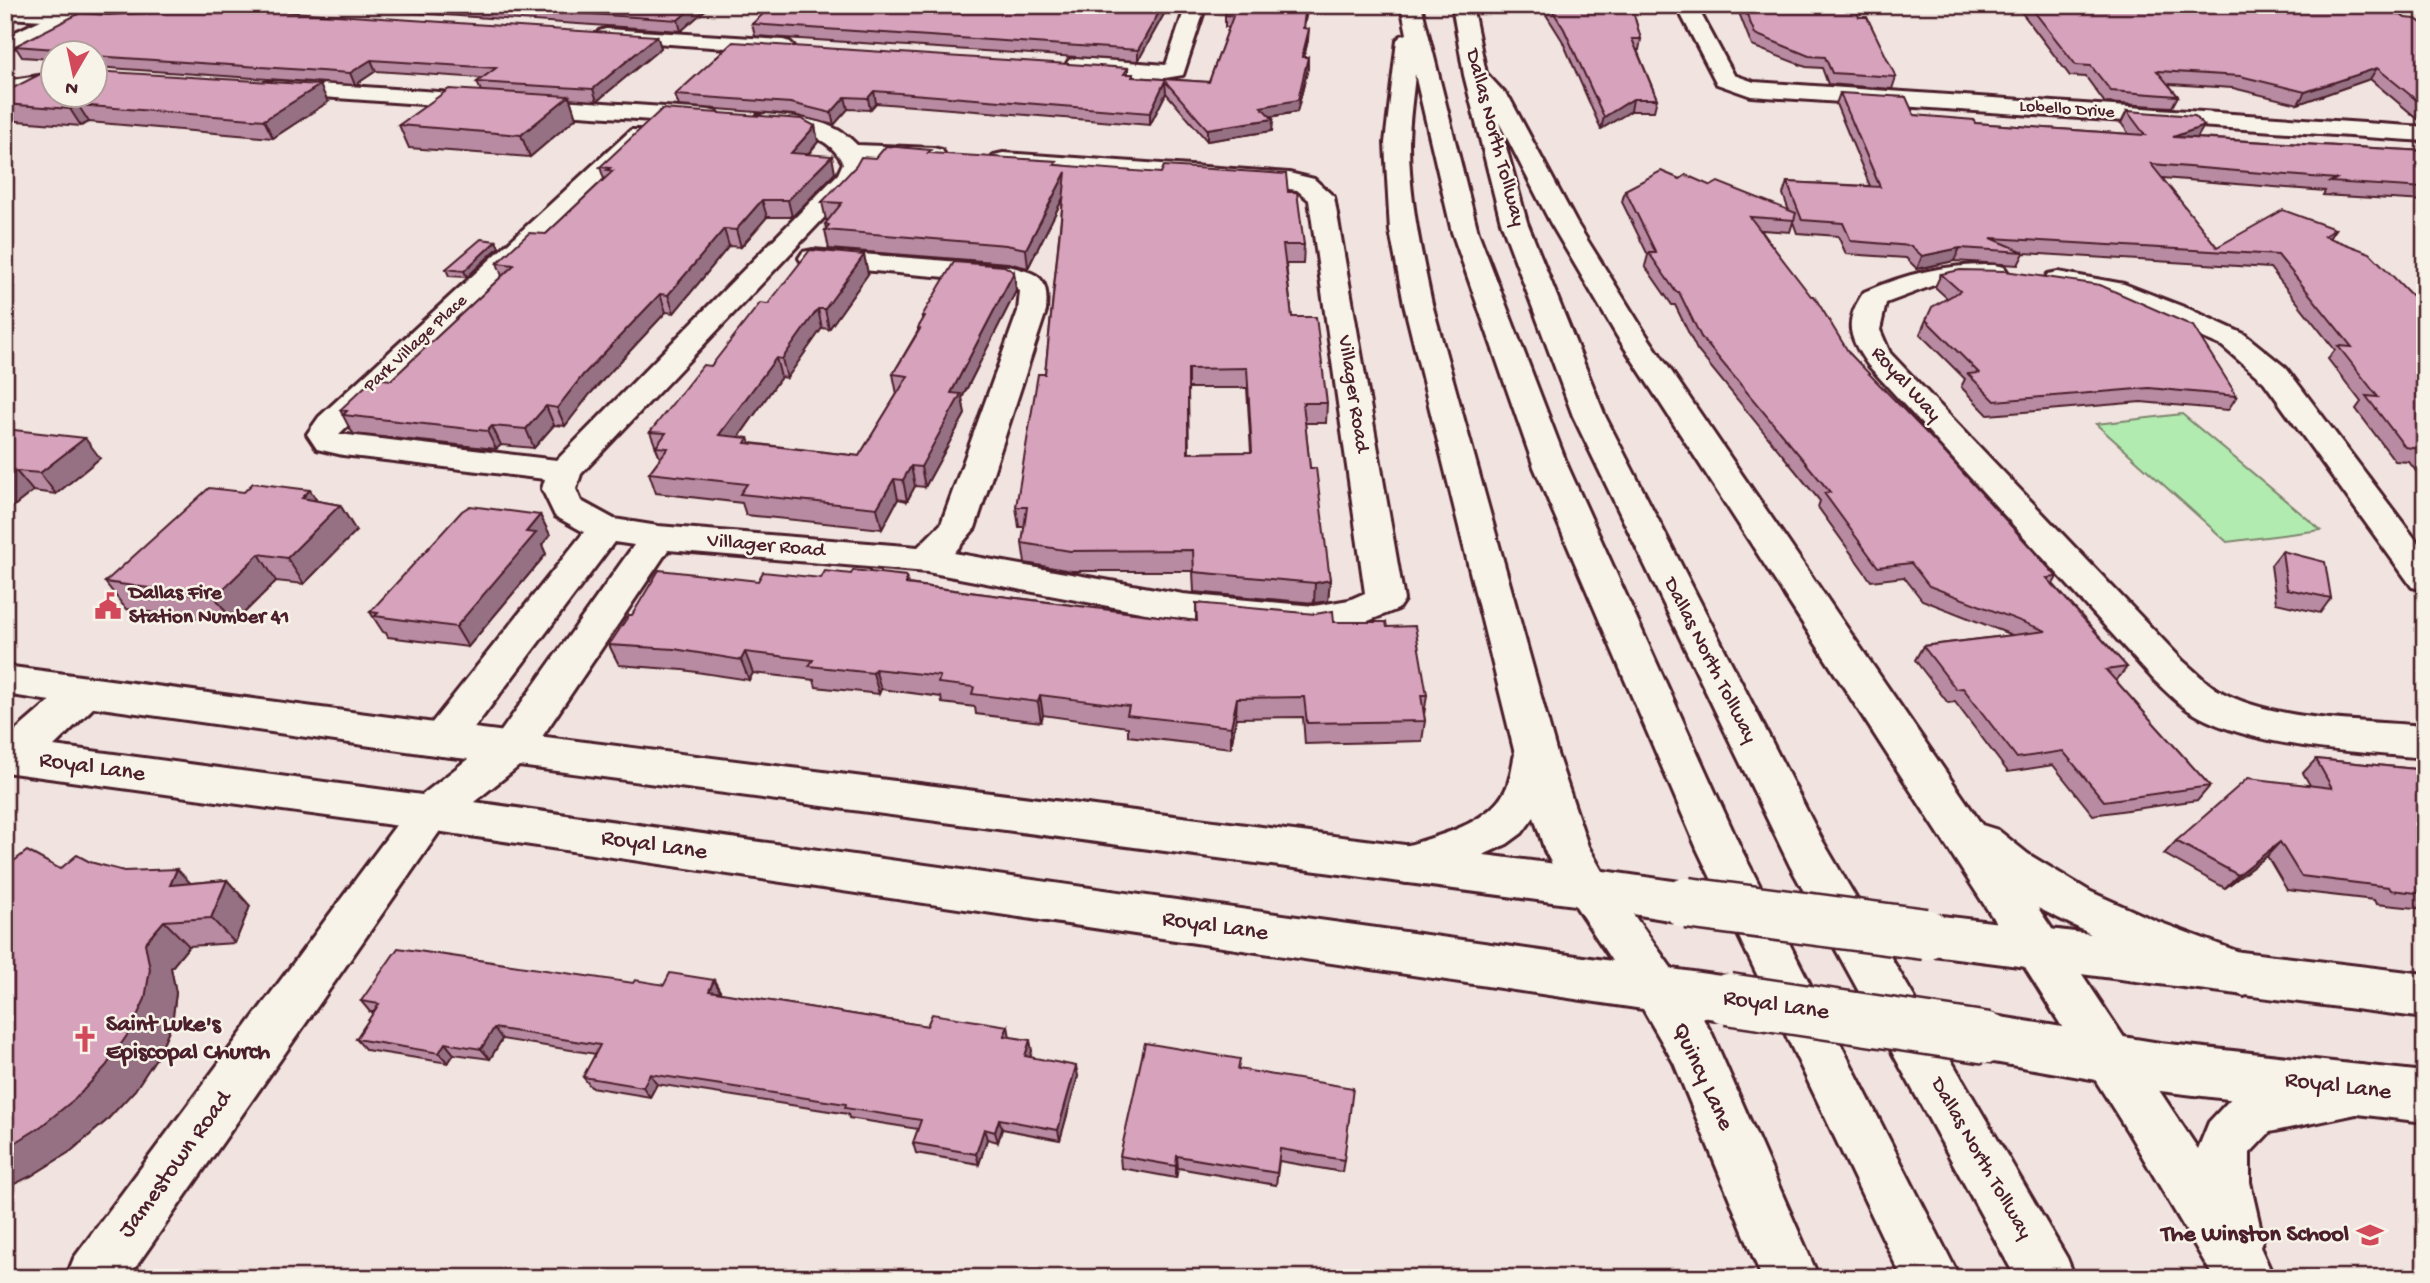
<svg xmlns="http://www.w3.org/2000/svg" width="2430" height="1283" font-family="'Gochi Hand',sans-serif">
  <rect width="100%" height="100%" fill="#f1e3df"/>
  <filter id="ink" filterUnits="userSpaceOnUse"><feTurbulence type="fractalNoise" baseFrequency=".0143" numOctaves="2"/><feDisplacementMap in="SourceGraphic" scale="14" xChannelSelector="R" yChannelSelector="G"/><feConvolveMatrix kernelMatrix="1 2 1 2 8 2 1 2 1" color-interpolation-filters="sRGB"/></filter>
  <g filter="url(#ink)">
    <polygon fill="#b1ebb0" stroke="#7e856e" stroke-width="2" points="2182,414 2321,530 2227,542 2096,424"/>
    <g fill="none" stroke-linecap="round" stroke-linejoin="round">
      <defs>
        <g id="street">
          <polygon points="1186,5 1206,5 1183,75 1159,79 1077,72 1069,70 1066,65 1069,60 1077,58 1166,65"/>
          <polygon points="1676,5 1696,5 1734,75 1754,82 2425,127 2425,141 1751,96 1717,84"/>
          <polygon points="5,6 102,11 109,13 112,17 109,21 102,23 5,18"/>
          <polygon points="606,29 783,40 790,42 794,46 790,50 783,52 599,39 596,35 599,31"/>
          <polygon points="52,74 52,88 5,95 5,81"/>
          <polygon points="273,81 709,110 717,112 721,117 717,122 709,124 265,93 262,88 265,83"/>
          <path d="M765,114C798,117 833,119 857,145L933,148L942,150L945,155L942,160L933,162L866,160L867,163L858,182L581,474L576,489L581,501L614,519L658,526L918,547L941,524L1018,311L1020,291L1007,282L813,266L803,264L799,258L803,252L813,250L1008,266C1040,274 1049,277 1046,311L975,528L954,553L1183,594L1314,606L1349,600L1365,593L1309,200L1297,190L1289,189L1003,167L994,165L991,160L994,155L1003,153L1289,173L1314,179L1334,197L1404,600L1398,609L1368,621L1314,632L1183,620L927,572L668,550L527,759L512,764L497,759L491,748L497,737L634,545L614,542L457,751L442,756L427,751L421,740L427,729L584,532L555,516L542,489L545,479L343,455L317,449L307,434L319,417L631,130H647L651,135L647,140L339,434L557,460L838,174L843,163C825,128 789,134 757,126L753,121L757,116Z"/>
          <path d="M1994,265L2004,267L2008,273L2004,279L1934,285L1886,303L1880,330L1890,353L2183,661C2194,670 2204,681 2216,689C2271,722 2362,720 2425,726V758C2354,751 2249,749 2188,710C2176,702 2166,691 2155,681L1868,365C1849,338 1843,322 1864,292C1907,273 1947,264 1994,265Z"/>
          <polygon points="2058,272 2124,284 2189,309 2244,334 2286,368 2425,552 2425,590 2412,587 2264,382 2222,346 2107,297 2048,286 2044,280 2048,274"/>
          <polygon points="429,796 444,801 451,813 444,825 128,1278 66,1278 74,1258 414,801"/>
        </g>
        <g id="secondary">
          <path d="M5,666L442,724L1548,863L1687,883L1703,889L1710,903L1703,917L1687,923L1633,914L1672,969L1728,977L1745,983L1752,999L1745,1015L1728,1021L1702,1017L1712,1034L1819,1278H1762L1674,1063L1643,1009L429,830L5,772V740L50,701L5,694ZM94,707L442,756L468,759L422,795L54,746ZM519,766L1575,905L1612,961L474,802Z"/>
          <polygon points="1925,914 2425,974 2425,1018 1925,954 1908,948 1901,934 1908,920"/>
          <polygon points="1988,1015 2160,1043 2425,1072 2425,1122 2160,1091 1988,1061 1970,1054 1963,1038 1970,1022"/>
        </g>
        <polygon id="primary" points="72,5 99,5 96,9 5,51 5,37"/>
        <g id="highway">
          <path d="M1401,5H1421L1478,232L1568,467L1741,849L1960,1278H1902L1698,851L1534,467L1452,232L1415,74C1413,97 1409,121 1409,144C1409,198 1421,251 1432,304L1557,754L1588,846L1612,889L1605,903L1589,908L1573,903L1545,851L1534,817L1522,833L1507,844L1474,859L1406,883L1390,877L1384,864L1390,851C1426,838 1485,829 1505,791C1511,780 1512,766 1515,754L1404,304L1390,231L1385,143L1397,40L1401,36L1407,34Z"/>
          <polygon points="1452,5 1472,5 1486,73 1510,99 1576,222 1647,336 1982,825 1998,830 2028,854 2091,892 2156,921 2261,960 2268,975 2261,990 2244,996 2123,950 2038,908 2198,1149 2209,1122 2237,1092 2255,1085 2361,1065 2379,1072 2387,1089 2379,1106 2361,1113 2270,1132 2250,1153 2250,1182 2263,1239 2260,1247 2274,1278 2214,1278 2128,1132 2022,963 1617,336 1550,222 1499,122 1527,222 1605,416 1822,840 2067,1258 2075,1278 2016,1278 1790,866 1573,416 1501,222 1464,75"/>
        </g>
      </defs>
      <use href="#street" stroke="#4a1f2b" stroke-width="6"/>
      <use href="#secondary" stroke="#4a1f2b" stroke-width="6"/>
      <use href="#primary" stroke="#4a1f2b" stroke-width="6"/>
      <use href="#highway" stroke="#4a1f2b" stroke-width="6"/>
      <use href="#street" fill="#f7f3e8" fill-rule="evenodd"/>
      <use href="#secondary" fill="#f7f3e8" fill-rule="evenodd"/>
      <use href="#primary" fill="#f7f3e8" fill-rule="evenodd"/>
      <use href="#highway" fill="#f7f3e8" fill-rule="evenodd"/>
      <defs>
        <g id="secondary-bridge">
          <polyline points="1687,903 1925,934"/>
          <polyline points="1728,999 1988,1038"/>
        </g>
      </defs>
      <use href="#secondary-bridge" stroke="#4a1f2b" stroke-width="55" stroke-linecap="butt"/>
      <use href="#secondary-bridge" stroke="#f7f3e8" stroke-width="50"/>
    </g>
    <g fill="#b98ba2" stroke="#4a1f2b" stroke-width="2" fill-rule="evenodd">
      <polygon points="117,5 186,5 118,8"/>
      <polygon points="297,5 711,5 681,31"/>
      <polygon points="1169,5 1138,61 755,36 752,24"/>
      <polygon points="1228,5 1308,5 1304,28 1308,40 1304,57 1308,68 1297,112 1271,117 1273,119 1272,131 1207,141 1166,93 1150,125 876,103 870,110 848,109 834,125 794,115 679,106 675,95 1128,68 1128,74 1133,74 1133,77 1209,82 1229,27 1225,27 1225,15"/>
      <polygon points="1540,5 1631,5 1641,39 1639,50 1637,50 1657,99 1654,111 1631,111 1601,129 1562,40"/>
      <polygon points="1736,5 1853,5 1859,17 1896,77 1892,89 1828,84 1822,68 1806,67 1752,46"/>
      <polygon points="2016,5 2387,5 2405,18 2425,26 2425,125 2370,79 2298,104 2233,88 2168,84 2178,96 2172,107 2105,103 2086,77 2070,76"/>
      <polygon points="657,36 661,48 597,101 570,99 576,118 530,157 409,148 399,125 481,91 477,82 482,78 376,71 355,85 96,67 94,65 94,52 52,52 52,59 22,57 15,46"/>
      <polygon points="5,92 328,102 273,138 89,122 81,126 5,120"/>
      <polygon points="1840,93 1914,115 1975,123 2129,134 2121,123 2127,111 2198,138 2425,151 2425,201 2323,195 2325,191 2162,178 2217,247 2335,229 2329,238 2425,309 2425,483 2409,462 2395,461 2356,409 2361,402 2328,359 2335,350 2270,268 2024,253 2018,265 1954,261 1917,269 1906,258 1846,254 1838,236 1797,233 1793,222 1790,232 1761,230 1849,353 2057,577 2053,584 2127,667 2116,681 2210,786 2198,800 2093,815 2053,765 2008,772 1955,702 1948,703 1915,660 1923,646 2012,635 1922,600 1904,577 1871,581 1818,507 1820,501 1697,350 1675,305 1672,305 1645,266 1648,255 1622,202 1625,190 1680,179 1711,186 1789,211 1783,194 1787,182 1870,186 1836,104"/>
      <polygon points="815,126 818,142 808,155 835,173 792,217 767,217 741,247 729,246 674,313 666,312 590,394 565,426 554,425 534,448 501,445 496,449 354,434 350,429 340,410 391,380 502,276 497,263 546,234 604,179 600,167"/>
      <path d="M932,154L1057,165L1288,192L1304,245L1303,264H1286L1292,317L1327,403L1326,423H1305L1310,468L1330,580L1328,601L1314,603L1194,592L1193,571H1072L1025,563L1022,543L1025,527H1019L1016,507L1045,374L1063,198L1028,268L1008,263L829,249L825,230L826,229L825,224L829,220H826L822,202L876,158ZM1188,388H1247L1251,452L1189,453Z"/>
      <polygon points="496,241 499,247 467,277 449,276 446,269"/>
      <polygon points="864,255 868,274 829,329 822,328 787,378 781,377 739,437 748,438 750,443 859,456 897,394 893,374 918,331 918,328 923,320 922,316 1014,272 1016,291 962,398 965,414 925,487 915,486 907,501 898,499 882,529 746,515 742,503 656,493 649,473 660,458 650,432 768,304"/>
      <polygon points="1941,274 2237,396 2228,410 2141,402 1988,415 1961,387 1965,379 1920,334 1926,320 1947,298 1935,287"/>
      <polygon points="5,429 100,458 56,494 33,491 5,513"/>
      <polygon points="310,490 317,501 340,505 356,531 304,584 276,581 234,623 126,609 105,582 244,492"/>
      <polygon points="540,515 550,535 542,545 546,554 468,647 388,637 386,633 383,632 370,612"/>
      <polygon points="2282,551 2331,598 2320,613 2276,603 2271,565"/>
      <polygon points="851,574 906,576 908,584 1196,621 1196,603 1334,622 1387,627 1427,695 1424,715 1425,721 1422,741 1305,744 1303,717 1236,718 1231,748 1128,736 1128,727 1043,715 1041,722 976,714 975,707 942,703 941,697 881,689 879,694 816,687 814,680 753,673 749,680 683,670 619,665 609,645 632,615 758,581 821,578"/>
      <polygon points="2316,759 2425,770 2425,909 2376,904 2374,900 2287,890 2267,856 2225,888 2164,854 2176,841 2310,785 2303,773"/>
      <polygon points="60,869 124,871 191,883 227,880 250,906 235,943 189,946 171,968 176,993 172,1023 158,1055 135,1090 106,1121 71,1151 31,1176"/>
      <polygon points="633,983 664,985 720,991 719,993 927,1026 1010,1037 1032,1051 1030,1057 1078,1076 1060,1140 1002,1129 998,1142 987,1139 979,1164 916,1153 913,1143 918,1129 849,1118 848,1114 657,1084 650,1097 591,1087 583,1077 596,1054 502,1039 490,1059 454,1054 448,1063 366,1050 356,1039 374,1012 370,1012 361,1001"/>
      <polygon points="1240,1069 1344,1160 1342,1172 1279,1161 1276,1185 1178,1168 1176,1178 1121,1168 1120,1156"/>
    </g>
    <g fill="#967184" stroke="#4a1f2b" stroke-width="2">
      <polygon points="695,5 711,5 681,31 678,20"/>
      <polygon points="1163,5 1169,5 1138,61 1138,50"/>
      <polygon points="1309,29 1308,40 1301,68 1302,57"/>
      <polygon points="657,36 661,48 597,101 593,89"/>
      <polygon points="1308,57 1308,68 1297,112 1261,118 1261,107"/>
      <polygon points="371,60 376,71 355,85 350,73"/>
      <polygon points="2377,68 2370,79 2298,104 2305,92"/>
      <polygon points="1165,81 1166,93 1150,125 1150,113"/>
      <polygon points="320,85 328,102 273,138 264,120"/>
      <polygon points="874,91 876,103 870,110 868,98"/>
      <polygon points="569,96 576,118 530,157 521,135"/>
      <polygon points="845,97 848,109 834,125 831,113"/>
      <polygon points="1633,99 1631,111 1601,129 1604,117"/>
      <polygon points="78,105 89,122 81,126 70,109"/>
      <polygon points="1273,119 1272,131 1207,141 1207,129"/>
      <polygon points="815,126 818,142 794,170 791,153"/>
      <polygon points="2204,126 2197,138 2173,137"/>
      <polygon points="832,156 835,173 792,217 788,200"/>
      <polygon points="1066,172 1067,190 1028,268 1026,249"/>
      <polygon points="762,200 767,217 741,247 736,230"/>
      <polygon points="724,229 729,246 674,313 668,295"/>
      <polygon points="2335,229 2327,242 2324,236"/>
      <polygon points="496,241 499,247 467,277 464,271"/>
      <polygon points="1960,248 1954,261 1917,269 1922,256"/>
      <polygon points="864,255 868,274 829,329 825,309"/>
      <polygon points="1014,272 1016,291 962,398 965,414 925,487 921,467 951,393"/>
      <polygon points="660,294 666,312 590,394 565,426 557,408 583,375"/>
      <polygon points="818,309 822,328 787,378 782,359"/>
      <polygon points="776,358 781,377 726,455 719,435"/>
      <polygon points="546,406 554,425 534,448 526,429"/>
      <polygon points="492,426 501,445 496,449 487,431"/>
      <polygon points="85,438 100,458 56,494 40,473"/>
      <polygon points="911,466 915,486 907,501 903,480"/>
      <polygon points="16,471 33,491 5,513 5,479"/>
      <polygon points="894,479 898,499 882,529 877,508"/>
      <polygon points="310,490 326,516 302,498"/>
      <polygon points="340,505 356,531 304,584 287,558"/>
      <polygon points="540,515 550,535 542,545 546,554 468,647 456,627 526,532"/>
      <polygon points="259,554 276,581 234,623 215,597"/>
      <polygon points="1330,580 1328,601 1314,603 1315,583"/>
      <polygon points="745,652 753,673 749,680 741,660"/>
      <polygon points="875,669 881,689 879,694 873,673"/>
      <polygon points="1040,695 1043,715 1041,722 1038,702"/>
      <polygon points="1237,698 1236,718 1231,748 1231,727"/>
      <polygon points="2280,842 2267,856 2225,888 2238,875"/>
      <polygon points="177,869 201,894 170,885"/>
      <polygon points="227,880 250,906 235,943 211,918"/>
      <polygon points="164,921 189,946 171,968 176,993 172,1023 158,1055 135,1090 106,1121 71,1151 31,1176 5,1189 5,1149 145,943"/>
      <polygon points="714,980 720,991 715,1002 709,991"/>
      <polygon points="1008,1026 1010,1037 1004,1036"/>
      <polygon points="494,1028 502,1039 490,1059 481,1049"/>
      <polygon points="1030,1040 1032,1051 1027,1067 1025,1056"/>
      <polygon points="445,1043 454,1054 448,1063 439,1053"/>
      <polygon points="1076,1066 1078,1076 1060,1140 1058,1130"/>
      <polygon points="650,1074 657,1084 650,1097 643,1087"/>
      <polygon points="999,1119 1002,1129 998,1142 995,1132"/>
      <polygon points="984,1129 987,1139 979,1164 976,1154"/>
      <polygon points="1177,1156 1178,1168 1176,1178 1176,1166"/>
    </g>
    <g fill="#d7a2bc" stroke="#4a1f2b" stroke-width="2" fill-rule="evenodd">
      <polygon points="458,5 695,5 678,20"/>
      <polygon points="773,5 1163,5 1138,50 752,24"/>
      <polygon points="1228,5 1306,5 1303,28 1309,29 1302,57 1308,57 1298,100 1261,107 1273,119 1207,129 1165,81 1150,113 874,91 868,98 845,97 831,113 791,103 675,95 733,42 1128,68 1124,74 1133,74 1132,77 1209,82 1233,16 1225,15"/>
      <polygon points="1549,5 1631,5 1641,39 1632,39 1657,99 1633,99 1604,117 1564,29"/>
      <polygon points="1743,5 1853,5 1859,17 1867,17 1896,77 1832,73 1825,57 1809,56 1755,34"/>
      <polygon points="2029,5 2387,5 2405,18 2416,19 2425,26 2425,107 2377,68 2305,92 2240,76 2157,71 2178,96 2111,91 2091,66 2076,65"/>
      <polygon points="229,8 657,36 593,89 477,82 496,68 371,60 350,73 94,56 94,53 97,52 15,46 80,13 108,15"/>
      <polygon points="52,68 52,94 94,94 94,71 320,85 264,120 78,105 70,109 5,104 5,92"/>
      <polygon points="449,89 569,96 521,135 399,125"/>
      <polygon points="1840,93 1906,97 1914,115 1974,120 1975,123 2145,135 2127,111 2195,116 2204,126 2173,137 2425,151 2425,188 2330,182 2336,179 2151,164 2217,247 2283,210 2335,229 2324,236 2370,253 2425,309 2425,454 2420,449 2405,447 2366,396 2378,397 2338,346 2352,347 2278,255 1991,238 2024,252 1960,248 1922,256 1911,246 1851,241 1843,223 1802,220 1787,182 1880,187"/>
      <polygon points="662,109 802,119 815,126 791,153 832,156 788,200 762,200 736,230 724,229 668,295 660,294 583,375 557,408 546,406 526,429 492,426 487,431 343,415 347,411 340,410 374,378 391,380 514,265 497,263 529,233 546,234 613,171 607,170 610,168 600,167"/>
      <path d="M886,146L931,150L928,153L1057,161L1054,165L1161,173L1164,166L1286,174L1288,192H1297L1304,245H1283L1292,317H1316L1327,403H1303L1310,468H1316L1330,580L1315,583L1194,572L1193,550L1070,551L1022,543L1027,507H1016L1038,374H1045L1066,172L1026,249L1006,245L825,230L829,225L825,224L842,203L822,202L856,166L861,157L876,158ZM1247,368L1252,452L1188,453V369Z"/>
      <polygon points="1661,171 1680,179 1686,175 1711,186 1718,182 1796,213 1794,220 1750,217 1811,296 1814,296 1849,353 1937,444 2057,577 2047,578 2127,667 2106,670 2210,786 2104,801 2063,751 2017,758 1963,688 1956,689 1923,646 2046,631 1929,586 1911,563 1878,567 1824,493 1830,492 1701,337 1679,292 1676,292 1649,253 1656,253 1625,190"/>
      <polygon points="481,239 496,241 464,271 446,269"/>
      <polygon points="810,250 864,255 825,309 818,309 782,359 776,358 719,435 748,438 745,443 859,456 908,376 893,374 920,329 918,328 925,316 922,316 954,262 1004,266 1014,272 951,393 961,394 921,467 911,466 903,480 894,479 877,508 740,494 747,484 649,473 668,448 656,447 666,433 650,432 703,365 711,366 760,303 768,304"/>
      <polygon points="1960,270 2005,271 2100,285 2193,326 2237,396 2149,388 1995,401 1968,374 1979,373 1926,320 1932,307 1960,291 1941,274"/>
      <polygon points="5,429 85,438 40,473 16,471 5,479"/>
      <polygon points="253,483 310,490 302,498 340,505 287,558 259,554 215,597 105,582 209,488 244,492"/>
      <polygon points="470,506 540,515 526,532 536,533 456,627 375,616 378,613 370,612 462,511"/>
      <polygon points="2282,551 2325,562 2331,598 2287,589"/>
      <polygon points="659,570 758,581 763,572 821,578 825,571 851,574 853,570 906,576 906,584 1197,621 1196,603 1315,614 1333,611 1334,622 1386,622 1387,627 1415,626 1427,695 1421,695 1425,721 1307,723 1304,697 1237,698 1231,727 1127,715 1129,706 1040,695 1038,702 972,694 974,687 938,683 940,676 875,669 873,673 809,666 813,660 745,652 741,660 674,649 609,645 629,615 632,615"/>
      <polygon points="2316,759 2425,770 2425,894 2391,890 2389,887 2301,876 2280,842 2238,875 2176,841 2248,778 2332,788"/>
      <polygon points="27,851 60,869 77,855 90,862 124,871 177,869 170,885 227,880 211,918 164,921 145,943 150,969 145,999 130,1031 106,1066 76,1098 39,1128 5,1149 5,868"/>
      <polygon points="398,948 633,983 635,980 664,985 670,973 714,980 709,991 927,1026 932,1014 1008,1026 1004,1036 1030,1040 1025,1056 1076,1066 1058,1130 999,1119 995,1132 984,1129 976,1154 913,1143 921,1120 845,1108 846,1104 650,1074 643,1087 583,1077 600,1045 494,1028 481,1049 445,1043 439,1053 356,1039 379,1004 361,1001"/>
      <polygon points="1145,1043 1240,1059 1238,1069 1353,1088 1344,1160 1280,1149 1277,1173 1177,1156 1176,1166 1120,1156"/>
    </g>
  </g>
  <defs>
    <symbol id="civic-bare" viewBox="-9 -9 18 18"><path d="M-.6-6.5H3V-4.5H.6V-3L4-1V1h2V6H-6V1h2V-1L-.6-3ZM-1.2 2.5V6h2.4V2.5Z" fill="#d1495b" stroke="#f7f3e8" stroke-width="2.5" paint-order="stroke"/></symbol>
    <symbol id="church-bare" viewBox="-9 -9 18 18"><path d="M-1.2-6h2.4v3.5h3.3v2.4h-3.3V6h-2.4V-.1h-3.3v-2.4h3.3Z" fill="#d1495b" stroke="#f7f3e8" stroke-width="2.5" paint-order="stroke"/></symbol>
    <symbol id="school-bare" viewBox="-9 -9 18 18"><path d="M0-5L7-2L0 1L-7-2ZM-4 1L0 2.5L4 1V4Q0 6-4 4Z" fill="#d1495b" stroke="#f7f3e8" stroke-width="2.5" paint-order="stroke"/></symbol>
  </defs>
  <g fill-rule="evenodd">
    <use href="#civic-bare" x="89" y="587" width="38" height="38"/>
    <use href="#church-bare" x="66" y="1020" width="38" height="38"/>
    <use href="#school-bare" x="2351" y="1216" width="38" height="38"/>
  </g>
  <g text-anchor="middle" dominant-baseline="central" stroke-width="5" stroke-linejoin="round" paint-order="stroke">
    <g font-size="18" fill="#4a1f2b" stroke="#f7f3e8">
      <text transform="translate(2067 110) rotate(4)">Lobello Drive</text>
      <text transform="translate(416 344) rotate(-43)">Park Village Place</text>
    </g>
    <g font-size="21" fill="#4a1f2b" stroke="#f7f3e8">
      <text transform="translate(1494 138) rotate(75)">Dallas North Tollway</text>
      <text transform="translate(1905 385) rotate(48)">Royal Way</text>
      <text transform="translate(1352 394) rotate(81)">Villager Road</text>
      <text transform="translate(766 547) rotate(5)">Villager Road</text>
      <text transform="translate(1709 661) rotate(63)">Dallas North Tollway</text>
      <text transform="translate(1980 1159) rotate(60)">Dallas North Tollway</text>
    </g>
    <g font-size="21" font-weight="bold" fill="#4a1f2b" stroke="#f7f3e8" text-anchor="start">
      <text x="129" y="594">Dallas Fire<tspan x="129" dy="24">Station Number 41</tspan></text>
    </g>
    <g font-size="24" fill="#4a1f2b" stroke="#f7f3e8">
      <text transform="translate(92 768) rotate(8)">Royal Lane</text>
      <text transform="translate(654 846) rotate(8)">Royal Lane</text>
      <text transform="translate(1215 927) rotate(8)">Royal Lane</text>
      <text transform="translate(1776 1006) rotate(8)">Royal Lane</text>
      <text transform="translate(1702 1077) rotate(65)">Quincy Lane</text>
      <text transform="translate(2338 1087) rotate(7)">Royal Lane</text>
      <text transform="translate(176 1165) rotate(-54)">Jamestown Road</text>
    </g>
    <g font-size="24" font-weight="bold" fill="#4a1f2b" stroke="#f7f3e8" text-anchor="start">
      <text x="106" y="1025">Saint Luke's<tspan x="106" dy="28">Episcopal Church</tspan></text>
      <text x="2349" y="1235" text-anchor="end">The Winston School</text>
    </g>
  </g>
  <rect width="2430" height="1283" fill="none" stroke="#f7f3e8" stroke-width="28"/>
  <rect x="14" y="14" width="2402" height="1255" fill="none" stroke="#4a1f2b" stroke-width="2.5" filter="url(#ink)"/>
  <g transform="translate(74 74) rotate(189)"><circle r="33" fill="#f7f3e8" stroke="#b29e9c" stroke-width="2"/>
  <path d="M0-5L12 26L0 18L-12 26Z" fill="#d1495b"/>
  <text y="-10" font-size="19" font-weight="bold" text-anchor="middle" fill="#4a1f2b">N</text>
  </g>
</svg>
